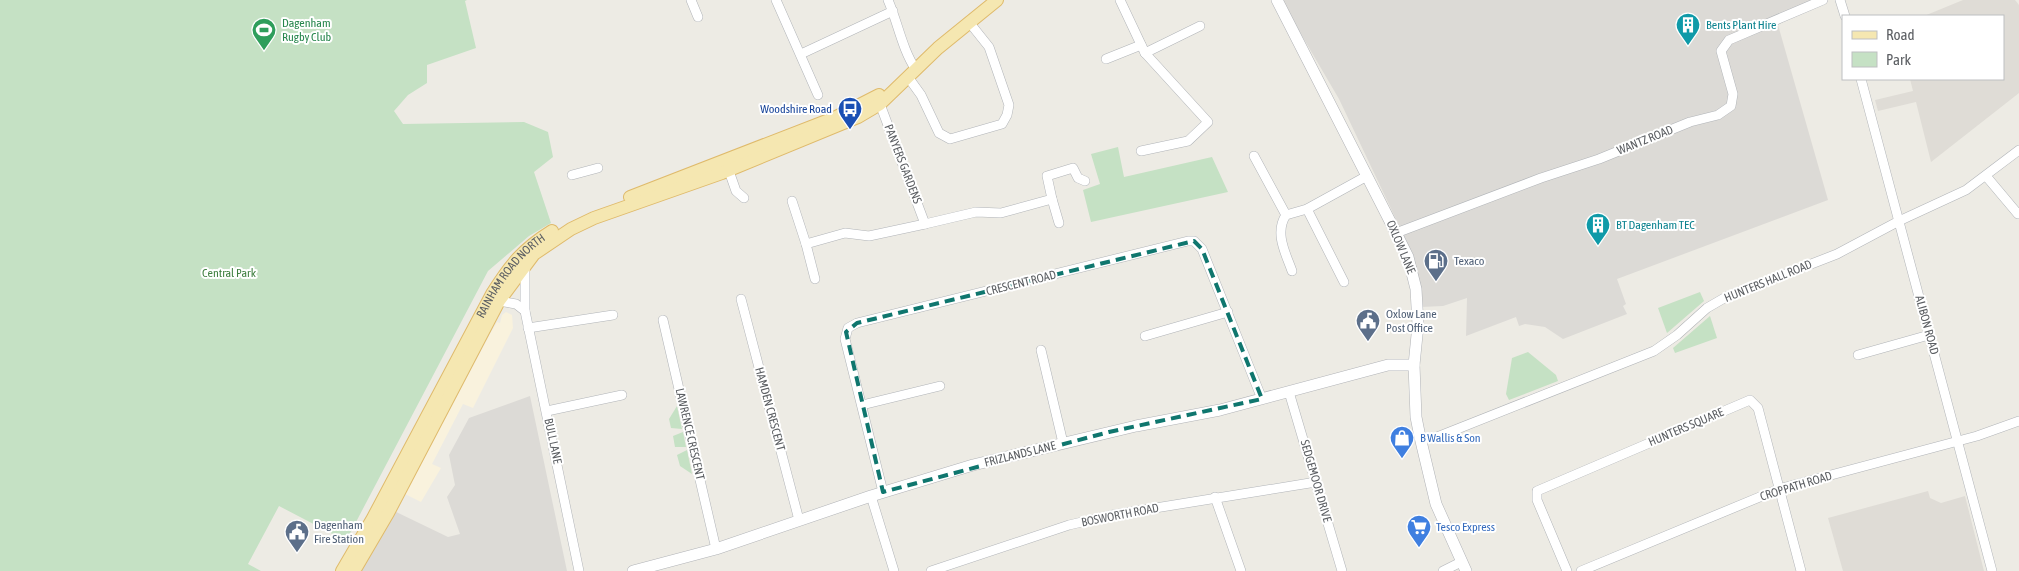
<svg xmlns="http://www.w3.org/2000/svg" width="2019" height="571" font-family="'Asap Condensed',sans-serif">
  <rect width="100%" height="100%" fill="#edebe4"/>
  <polygon fill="#f9f2dd" points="506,312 512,315 513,328 473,408 463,404 432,464 441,468 421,502 405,494 490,334 497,322 500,323 502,315"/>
  <g fill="#dcdad6">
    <polygon points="1281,0 1822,0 1778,25 1828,200 1617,279 1626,304 1623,306 1627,314 1563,339 1545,327 1525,324 1519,326 1516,317 1466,336 1467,298 1443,306 1421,307 1403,234 1339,99"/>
    <polygon points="530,396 567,571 359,571 390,509 448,537 460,534 447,497 455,485 449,455 469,418"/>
  </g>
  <g fill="#dfdcd6">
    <polygon points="1963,0 2015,0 2019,5 2019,93 1931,162 1916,102 1878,111 1875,100 1913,91 1910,79 2003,79 2003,16 1924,16"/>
    <polygon points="1928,491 1930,498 1941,503 1965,496 1984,571 1843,571 1828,518"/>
  </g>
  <g fill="#c5e1c4">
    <polygon points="0,0 467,0 465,1 476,48 427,65 427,83 408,95 394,111 403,124 524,122 548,132 553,157 534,172 551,223 529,236 488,271 346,541 279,506 248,564 261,571 0,571"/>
    <polygon points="1118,147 1124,177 1212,157 1228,192 1091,222 1083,190 1100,184 1091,154"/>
    <polygon points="1700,292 1704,301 1667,333 1658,308"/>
    <polygon points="1710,316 1717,338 1675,353 1673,348"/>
    <polygon points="1528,352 1556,375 1558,381 1509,400 1506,394 1512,358"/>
    <polygon points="677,406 682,429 671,428 669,419"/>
    <polygon points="683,432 686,447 675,447 673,436"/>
    <polygon points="687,450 692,474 680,466 677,455"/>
  </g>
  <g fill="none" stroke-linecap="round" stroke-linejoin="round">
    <defs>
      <g id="street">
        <polyline points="691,0 698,17"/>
        <polyline points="776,0 818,95"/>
        <path d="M888,0C898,23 902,49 916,70"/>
        <polyline points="1120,0 1145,53 1208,122 1188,141 1141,151"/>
        <polyline points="1840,0 1845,16"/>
        <polyline points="1145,53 1200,26"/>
        <polyline points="801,54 893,11"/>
        <polyline points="1106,59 1141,45"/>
        <polyline points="908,77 921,95 939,133 950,139 1002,124 1007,115 1009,105 989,47 969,22"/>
        <polyline points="1861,79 1992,571"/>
        <polyline points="880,104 925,224 976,212 1001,213 1052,199 1047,176 1073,168 1078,178 1085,181"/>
        <polyline points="1254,156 1286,215"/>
        <polyline points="729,171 736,191 744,198"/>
        <polyline points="572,175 598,168"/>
        <polyline points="1986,176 2018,214"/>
        <polyline points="1052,199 1059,223"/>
        <polyline points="792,201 806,244"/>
        <polyline points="1307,209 1344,282"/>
        <polyline points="1286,215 1307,209 1367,176"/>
        <path d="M1286,215C1274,233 1286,254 1292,271"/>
        <polyline points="1396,233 1541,178 1599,159 1690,122 1718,115 1731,106 1733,94 1721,51 1729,40 1823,0"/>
        <polyline points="525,267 525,311 579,571"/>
        <polyline points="815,279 806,244 845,233 869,236 925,224"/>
        <polyline points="741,299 799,520"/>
        <polyline points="499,301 516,304 525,311"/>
        <polyline points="663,320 716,549"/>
        <polyline points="528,328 613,315"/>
        <polyline points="1145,336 1228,312"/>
        <polyline points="1041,350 1063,443"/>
        <polyline points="1858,355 1929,335"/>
        <polyline points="1289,392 1342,571"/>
        <polyline points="862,405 940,386"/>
        <polyline points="547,411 622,395"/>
        <polyline points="1432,439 1654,351 1677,335 1707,308 1726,297 1837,254 1899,221 1966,190 2019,150"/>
        <polyline points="883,492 845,339 848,328 857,323 1188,241 1194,241 1202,249 1262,399"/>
        <polyline points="871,496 894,571"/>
        <polyline points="1215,497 1241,571"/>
        <polyline points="931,571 1069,525 1112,515 1316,482"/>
        <polyline points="1443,571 1461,562"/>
        <polyline points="1567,571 1537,500 1537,491 1750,400 1758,408 1801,571"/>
        <polyline points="1581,571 1779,489 1977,436 2019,421"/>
      </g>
      <g id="secondary">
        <polyline points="1277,0 1396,233 1408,257 1416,289 1418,325 1414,365 1416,417 1420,437 1436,504 1466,571"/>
        <polyline points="633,571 716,549 871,496 973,465 1136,426 1220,410 1388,365 1414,365"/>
      </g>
      <g id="primary">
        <polyline points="630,197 834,118 879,95"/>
        <path id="s1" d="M342,571L373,518L492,294C510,265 523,249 552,231"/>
        <polyline points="354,571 388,513 499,301 534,254 571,229 594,218 722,173 858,117 880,104 938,48 997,0"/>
      </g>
    </defs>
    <use href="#street" stroke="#b1b4b8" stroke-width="10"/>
    <use href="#secondary" stroke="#b1b3b7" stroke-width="12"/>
    <use href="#primary" stroke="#dfba6b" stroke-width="14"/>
    <use href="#street" stroke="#fff" stroke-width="9"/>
    <use href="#secondary" stroke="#fff" stroke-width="11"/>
    <use href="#primary" stroke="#f5e7b1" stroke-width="12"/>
  </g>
  <path fill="none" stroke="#0f766e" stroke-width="4" stroke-dasharray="10 6" stroke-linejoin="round" d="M1194,241L1202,249L1262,399L1109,432L883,492L846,332L857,323Z"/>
  <defs>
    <symbol id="building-pin" viewBox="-11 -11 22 30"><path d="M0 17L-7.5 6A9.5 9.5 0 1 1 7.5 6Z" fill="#0f9aa8" stroke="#fff"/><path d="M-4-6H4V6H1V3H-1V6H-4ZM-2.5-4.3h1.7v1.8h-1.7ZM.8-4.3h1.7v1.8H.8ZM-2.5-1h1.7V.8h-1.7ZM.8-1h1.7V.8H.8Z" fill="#fff"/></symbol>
    <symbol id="stadium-pin" viewBox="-11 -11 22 30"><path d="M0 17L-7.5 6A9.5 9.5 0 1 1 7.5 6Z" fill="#2e9e5b" stroke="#fff"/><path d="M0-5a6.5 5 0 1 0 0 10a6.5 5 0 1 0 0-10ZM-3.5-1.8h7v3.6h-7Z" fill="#fff"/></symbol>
    <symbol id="bus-pin" viewBox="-11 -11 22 30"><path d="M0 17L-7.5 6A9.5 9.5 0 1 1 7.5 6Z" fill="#1a4fb4" stroke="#fff"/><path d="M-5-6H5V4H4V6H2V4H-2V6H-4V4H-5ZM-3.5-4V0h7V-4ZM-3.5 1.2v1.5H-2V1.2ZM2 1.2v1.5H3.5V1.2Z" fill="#fff"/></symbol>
    <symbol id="fuel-pin" viewBox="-11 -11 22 30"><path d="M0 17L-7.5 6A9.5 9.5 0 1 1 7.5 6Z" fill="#5c6f8a" stroke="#fff"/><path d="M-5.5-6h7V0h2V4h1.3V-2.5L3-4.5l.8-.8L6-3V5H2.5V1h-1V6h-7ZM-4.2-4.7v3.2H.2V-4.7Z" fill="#fff"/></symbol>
    <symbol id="civic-pin" viewBox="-11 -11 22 30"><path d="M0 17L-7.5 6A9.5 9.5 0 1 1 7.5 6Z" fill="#5c6f8a" stroke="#fff"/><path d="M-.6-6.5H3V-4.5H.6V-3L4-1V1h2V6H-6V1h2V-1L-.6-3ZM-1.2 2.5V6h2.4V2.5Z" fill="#fff"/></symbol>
    <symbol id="shop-pin" viewBox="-11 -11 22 30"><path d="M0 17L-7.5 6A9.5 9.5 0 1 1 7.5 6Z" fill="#3f7fe0" stroke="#fff"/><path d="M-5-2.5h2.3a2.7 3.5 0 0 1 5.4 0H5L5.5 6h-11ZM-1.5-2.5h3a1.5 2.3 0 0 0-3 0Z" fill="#fff"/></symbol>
    <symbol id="supermarket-pin" viewBox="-11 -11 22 30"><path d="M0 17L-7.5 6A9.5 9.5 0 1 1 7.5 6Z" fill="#3f7fe0" stroke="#fff"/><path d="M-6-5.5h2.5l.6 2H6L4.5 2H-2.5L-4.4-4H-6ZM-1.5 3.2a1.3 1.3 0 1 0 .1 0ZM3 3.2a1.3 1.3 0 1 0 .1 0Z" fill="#fff"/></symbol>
  </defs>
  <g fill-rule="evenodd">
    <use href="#building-pin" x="1674" y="11" width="28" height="38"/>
    <use href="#stadium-pin" x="250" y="16" width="28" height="38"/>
    <use href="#bus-pin" x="836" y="95" width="28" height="38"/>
    <use href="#building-pin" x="1584" y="211" width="28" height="38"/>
    <use href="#fuel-pin" x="1422" y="247" width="28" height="38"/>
    <use href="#civic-pin" x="1354" y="307" width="28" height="38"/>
    <use href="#shop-pin" x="1388" y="424" width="28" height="38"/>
    <use href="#supermarket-pin" x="1405" y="513" width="28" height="38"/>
    <use href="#civic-pin" x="283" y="518" width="28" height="38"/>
  </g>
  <g text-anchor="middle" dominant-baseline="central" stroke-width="4" stroke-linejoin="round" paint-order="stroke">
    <g font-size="12" fill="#27864d" stroke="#fff" text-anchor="start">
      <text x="282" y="23">Dagenham<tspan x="282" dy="14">Rugby Club</tspan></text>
    </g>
    <g font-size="12" fill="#0d838f" stroke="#fff" text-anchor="start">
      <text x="1706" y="25">Bents Plant Hire</text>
      <text x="1616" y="225">BT Dagenham TEC</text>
    </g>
    <g font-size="12" fill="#164399" stroke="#fff" text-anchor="end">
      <text x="832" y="109">Woodshire Road</text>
    </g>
    <g font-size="12" fill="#5c5f63" stroke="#fff">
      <text transform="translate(1645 140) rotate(-22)">WANTZ ROAD</text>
      <text transform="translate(903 164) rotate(69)">PANYERS GARDENS</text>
      <text transform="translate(1401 247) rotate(67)">OXLOW LANE</text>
      <text stroke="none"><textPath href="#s1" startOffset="341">RAINHAM ROAD NORTH</textPath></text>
      <text transform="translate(1768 281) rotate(-22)">HUNTERS HALL ROAD</text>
      <text transform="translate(1021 283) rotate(-14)">CRESCENT ROAD</text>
      <text transform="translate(1927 325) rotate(75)">ALIBON ROAD</text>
      <text transform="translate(770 409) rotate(75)">HAMDEN CRESCENT</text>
      <text transform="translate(1686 427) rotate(-23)">HUNTERS SQUARE</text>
      <text transform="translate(690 434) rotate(77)">LAWRENCE CRESCENT</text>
      <text transform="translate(553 441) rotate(78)">BULL LANE</text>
      <text transform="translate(1020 454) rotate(-14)">FRIZLANDS LANE</text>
      <text transform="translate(1316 481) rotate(74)">SEDGEMOOR DRIVE</text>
      <text transform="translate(1796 486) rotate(-17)">CROPPATH ROAD</text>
      <text transform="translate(1120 515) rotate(-11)">BOSWORTH ROAD</text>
    </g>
    <g font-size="12" fill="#4e5e75" stroke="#fff" text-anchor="start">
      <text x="1454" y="261">Texaco</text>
      <text x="1386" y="314">Oxlow Lane<tspan x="1386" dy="14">Post Office</tspan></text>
      <text x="314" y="525">Dagenham<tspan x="314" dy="14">Fire Station</tspan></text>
    </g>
    <g font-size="12" fill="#3f7f40" stroke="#fff">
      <text x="229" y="273">Central Park</text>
    </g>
    <g font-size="12" fill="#366cbe" stroke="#fff" text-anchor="start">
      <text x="1420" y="438">B Wallis &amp; Son</text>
      <text x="1436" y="527">Tesco Express</text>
    </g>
  </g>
  <rect x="1842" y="15" width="162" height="65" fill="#ffffff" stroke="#bebfc1"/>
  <rect x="1852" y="31" width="25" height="8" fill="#f5e7b1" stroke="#bebfc1"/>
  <text x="1886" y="40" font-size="15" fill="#5c5f63">Road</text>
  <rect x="1852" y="52" width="25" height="15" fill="#c5e1c4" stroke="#bebfc1"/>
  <text x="1886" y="65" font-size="15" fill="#5c5f63">Park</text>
</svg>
